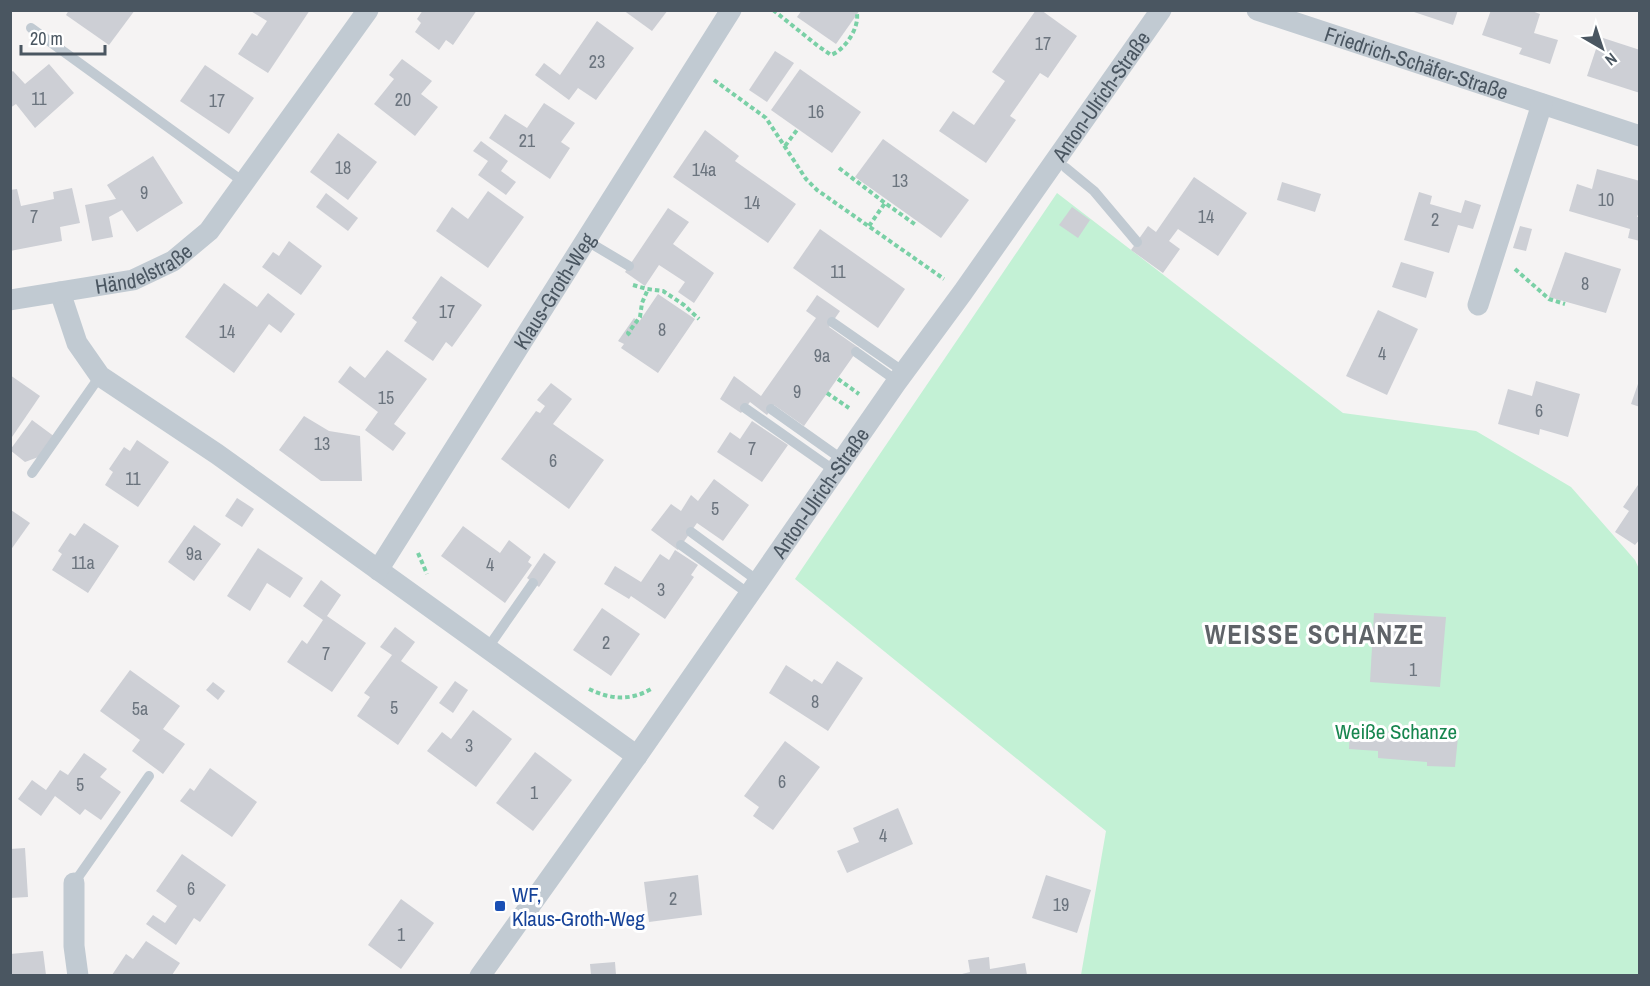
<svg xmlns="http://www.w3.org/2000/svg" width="1650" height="986" font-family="'Archivo Narrow',sans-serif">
  <rect width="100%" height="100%" fill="#f5f3f3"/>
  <polygon fill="#c3f1d5" points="1057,193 1343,413 1476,431 1571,487 1635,560 1640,571 1639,975 1081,975 1106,831 795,579"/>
  <g fill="#cdcfd5">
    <polygon points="69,10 135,10 109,45 66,15"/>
    <polygon points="249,10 310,10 268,73 238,54 252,33 257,36 267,21"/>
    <polygon points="423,10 477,10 453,45 446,40 439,50 415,32 421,23 417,19"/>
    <polygon points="623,10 668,10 652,31"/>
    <polygon points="802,10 860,10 836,44 797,17"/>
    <polygon points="1036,10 1041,10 1077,36 1048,78 1040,73 1010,116 1016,120 986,163 939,131 953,111 974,125 1005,81 992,72"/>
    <polygon points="1408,10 1458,10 1453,25"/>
    <polygon points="1491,10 1529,10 1540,14 1534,33 1558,40 1550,64 1519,54 1522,48 1482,35"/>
    <polygon points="597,21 634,48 596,100 578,88 569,100 535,75 544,63 560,75"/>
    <polygon points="1600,37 1640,50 1640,93 1587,76"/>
    <polygon points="775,51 794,63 767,102 749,90"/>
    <polygon points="402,59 432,81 421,94 438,107 415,136 374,104 394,79 389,75"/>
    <polygon points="49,64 74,93 35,128 16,104 10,108 10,73 13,71 25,84"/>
    <polygon points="205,65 254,98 229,134 180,101"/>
    <polygon points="800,69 861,112 832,153 771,110"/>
    <polygon points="544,103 575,123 561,142 570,148 550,179 489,138 505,114 527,128"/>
    <polygon points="705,130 739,156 735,161 796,204 768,243 673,177"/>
    <polygon points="338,133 377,162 348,200 310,172"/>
    <polygon points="883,139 969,200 941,238 855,177"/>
    <polygon points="481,141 508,161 501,171 516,182 506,195 478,175 488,161 473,151"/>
    <polygon points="153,156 183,203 137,232 122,210 109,217 113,237 92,241 85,205 116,199 107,185"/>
    <polygon points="1597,169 1640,181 1640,209 1637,217 1640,217 1640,241 1628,238 1630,229 1569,211 1577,184 1592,189"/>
    <polygon points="1194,177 1247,213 1218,256 1178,229 1169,241 1180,249 1163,273 1131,250 1148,226 1156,232"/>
    <polygon points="1282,182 1321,194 1315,212 1277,200"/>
    <polygon points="72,188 80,223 60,227 62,241 10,251 10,190 17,189 21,206 54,199 53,192"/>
    <polygon points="488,191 524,217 488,268 436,231 452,207 468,219"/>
    <polygon points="1419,192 1432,196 1430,204 1461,213 1465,200 1481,205 1473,229 1458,225 1449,253 1404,240"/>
    <polygon points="326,193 358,218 348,231 316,207"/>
    <polygon points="1072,207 1090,220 1078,238 1059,225"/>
    <polygon points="668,208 689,222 673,244 714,273 694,303 678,292 685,282 659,265 645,286 625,272"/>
    <polygon points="1520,226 1532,229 1526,251 1513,248"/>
    <polygon points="820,229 905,289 878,328 793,268"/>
    <polygon points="289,241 322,266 301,295 262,267 273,252 279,256"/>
    <polygon points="1565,252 1621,269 1606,313 1549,297"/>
    <polygon points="1401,262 1434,272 1426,298 1392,287"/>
    <polygon points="441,276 482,305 452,347 446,342 433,361 404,341 417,322 412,318"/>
    <polygon points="224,283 257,307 268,293 295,314 281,333 269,324 234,373 185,337"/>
    <polygon points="658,294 695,319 658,373 621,348 624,344 618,341 634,318 639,322"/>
    <polygon points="817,295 840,311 829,327 859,348 804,426 774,405 767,415 750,402 741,413 720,399 734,376 761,396 816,318 806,311"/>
    <polygon points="1378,310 1418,329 1387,395 1346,376"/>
    <polygon points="387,350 427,379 394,424 406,433 393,451 365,430 378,412 338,382 350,366 365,378"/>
    <polygon points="10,375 40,396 12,437 10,436"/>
    <polygon points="1536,381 1580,394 1568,437 1540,429 1539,435 1498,424 1508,389 1532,396"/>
    <polygon points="1639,381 1640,381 1640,407 1631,404"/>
    <polygon points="551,383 572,399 553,424 604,460 569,509 501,459 536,411 540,413 545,406 537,400"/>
    <polygon points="304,416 329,431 360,436 362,481 321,481 279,450"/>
    <polygon points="32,420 55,437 41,456 25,462 10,450"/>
    <polygon points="752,421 788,445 762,482 717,452 730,432 740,439"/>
    <polygon points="137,440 169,462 138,507 105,485 113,472 109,469 124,447 130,451"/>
    <polygon points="714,479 749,505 723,541 697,523 678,550 651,530 671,504 681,511 691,495 698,501"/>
    <polygon points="1640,482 1640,539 1635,545 1615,532 1629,511 1623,507"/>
    <polygon points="237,498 254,509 242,527 225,516"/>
    <polygon points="11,510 30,523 10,551 10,511"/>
    <polygon points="84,523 119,546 88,593 52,570 62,554 58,551 70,533 75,536"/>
    <polygon points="194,525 221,544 194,581 168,562"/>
    <polygon points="463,526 500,553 509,540 531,557 528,562 532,565 505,603 441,556"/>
    <polygon points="258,548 303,578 290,598 267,583 250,611 227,596"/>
    <polygon points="675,550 698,565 691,575 694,577 665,619 631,596 629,599 604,584 615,566 641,582 660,554 669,560"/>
    <polygon points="544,553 556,562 539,587 527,578"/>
    <polygon points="321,580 341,595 327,616 366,643 332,692 287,662 302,640 307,644 323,620 303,606"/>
    <polygon points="602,608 640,634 611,676 573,650"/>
    <polygon points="1374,613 1446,617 1440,687 1370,682"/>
    <polygon points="395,627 415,642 401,661 438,687 398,745 357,716 370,697 364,693 392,655 380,647"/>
    <polygon points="837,661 863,678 828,731 769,693 786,665 812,682 814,679 822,684"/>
    <polygon points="130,670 180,706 163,729 185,744 163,774 132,751 140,740 100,711"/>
    <polygon points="455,681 468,690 453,713 439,703"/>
    <polygon points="213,682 225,691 218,700 206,690"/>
    <polygon points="473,710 512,739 476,787 427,751 442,732 451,739"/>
    <polygon points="1350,726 1380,728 1379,731 1458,737 1455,767 1427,766 1427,762 1378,758 1378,751 1349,749"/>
    <polygon points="785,741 820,767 773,830 753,816 759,807 744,796"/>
    <polygon points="535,752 572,780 533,831 496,803"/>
    <polygon points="84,753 107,769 100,777 121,792 101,820 85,809 80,815 55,796 41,816 18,799 32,780 46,790 60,770 68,775"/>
    <polygon points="210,768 257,802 232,837 180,801 190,788 194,791"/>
    <polygon points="898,808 913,844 847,873 837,851 859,842 853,828"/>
    <polygon points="25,848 28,897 10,898 10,849"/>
    <polygon points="182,854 226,885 200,922 194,918 176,945 146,924 153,915 165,923 177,906 156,891"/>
    <polygon points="698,875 702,915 649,922 644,882"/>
    <polygon points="1046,875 1091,890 1077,933 1032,918"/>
    <polygon points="401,899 434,923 401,969 368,945"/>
    <polygon points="146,941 180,963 172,975 112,975 126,954 133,959"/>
    <polygon points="43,951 46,975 10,975 10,954"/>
    <polygon points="989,957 990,969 1025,963 1027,975 958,975 970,972 968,960"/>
    <polygon points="615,962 616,975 591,975 590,964"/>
  </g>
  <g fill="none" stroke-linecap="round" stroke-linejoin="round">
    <g stroke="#7ad0a6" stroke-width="4" stroke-dasharray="4.5 3" stroke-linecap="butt">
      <path d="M773,10L818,46L831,55C845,50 859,28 857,14"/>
      <polyline points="714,80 766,118 806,179 817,190 944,279"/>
      <polyline points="785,146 797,130"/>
      <polyline points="839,168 885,203"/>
      <polyline points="869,226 885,203 916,225"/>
      <polyline points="1515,269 1549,299 1565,304"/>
      <polyline points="633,285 647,289 663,291 684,305 699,319"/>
      <polyline points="630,335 628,333 640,317 642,303 648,289"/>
      <polyline points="838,379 859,394"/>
      <polyline points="827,393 849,408"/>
      <polyline points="418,553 427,574"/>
      <path d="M589,689C612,700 631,701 653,688"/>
    </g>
    <g stroke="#c1cad2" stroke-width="10">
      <polyline points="31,28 245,183"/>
      <polyline points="1066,168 1094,191 1137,242"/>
      <polyline points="587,241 629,266"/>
      <polyline points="832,322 904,372"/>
      <polyline points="856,352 897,381"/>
      <polyline points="745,408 835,471"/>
      <polyline points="771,409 843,460"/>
      <polyline points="32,473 100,376"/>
      <polyline points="691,532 758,581"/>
      <polyline points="681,545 749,594"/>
      <polyline points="487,649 533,583"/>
      <polyline points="74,883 149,776"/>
    </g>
    <g stroke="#c1cad2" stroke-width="21">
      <path id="s1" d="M1257,10L1640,136"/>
      <polyline points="60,292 77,343 100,376 217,454 637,756"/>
      <path id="s2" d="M10,300L133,280L173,261L209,231L368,10"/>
      <polyline points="1478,305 1542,104"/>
      <path id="s3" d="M378,570L731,10"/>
      <polyline points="74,883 74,946 78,976"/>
      <path id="s4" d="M480,976L637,756L896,383L963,292L1161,10"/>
    </g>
  </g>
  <rect fill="#1a4fb4" stroke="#fff" stroke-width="2" x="494" y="900" width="12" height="12" rx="3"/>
  <g text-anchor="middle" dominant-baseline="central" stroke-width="6" stroke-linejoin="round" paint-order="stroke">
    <g font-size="18" fill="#6b747e">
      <text x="1043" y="43">17</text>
      <text x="597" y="61">23</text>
      <text x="39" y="98">11</text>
      <text x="403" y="99">20</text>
      <text x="217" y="100">17</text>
      <text x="816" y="111">16</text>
      <text x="527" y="140">21</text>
      <text x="343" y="167">18</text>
      <text x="704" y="169">14a</text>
      <text x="900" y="180">13</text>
      <text x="144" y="192">9</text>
      <text x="1606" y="199">10</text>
      <text x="752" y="202">14</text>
      <text x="34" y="216">7</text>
      <text x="1206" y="216">14</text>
      <text x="1435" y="219">2</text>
      <text x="838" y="271">11</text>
      <text x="1585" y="283">8</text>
      <text x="447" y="311">17</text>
      <text x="662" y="329">8</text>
      <text x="227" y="331">14</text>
      <text x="1382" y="353">4</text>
      <text x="822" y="355">9a</text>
      <text x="797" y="391">9</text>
      <text x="386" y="397">15</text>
      <text x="1539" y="410">6</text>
      <text x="322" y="443">13</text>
      <text x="752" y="448">7</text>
      <text x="553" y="460">6</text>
      <text x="133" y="478">11</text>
      <text x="715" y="508">5</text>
      <text x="194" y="553">9a</text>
      <text x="83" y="562">11a</text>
      <text x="490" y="564">4</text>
      <text x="661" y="589">3</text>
      <text x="606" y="642">2</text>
      <text x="326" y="653">7</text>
      <text x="1413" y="669">1</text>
      <text x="815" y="701">8</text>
      <text x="394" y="707">5</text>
      <text x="140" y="708">5a</text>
      <text x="469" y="745">3</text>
      <text x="782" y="781">6</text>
      <text x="80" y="784">5</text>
      <text x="534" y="792">1</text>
      <text x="883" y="835">4</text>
      <text x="191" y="888">6</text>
      <text x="673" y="898">2</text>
      <text x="1061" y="904">19</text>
      <text x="401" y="934">1</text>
    </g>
    <g font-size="21" fill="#4a5661" stroke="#fff">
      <text stroke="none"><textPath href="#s1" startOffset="168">Friedrich-Schäfer-Straße</textPath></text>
      <text stroke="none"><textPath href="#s4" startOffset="1077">Anton-Ulrich-Straße</textPath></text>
      <text stroke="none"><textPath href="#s2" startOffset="138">Händelstraße</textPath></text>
      <text stroke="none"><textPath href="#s3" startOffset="330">Klaus-Groth-Weg</textPath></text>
      <text stroke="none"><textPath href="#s4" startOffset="591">Anton-Ulrich-Straße</textPath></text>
    </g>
    <g font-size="21" fill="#17864f" stroke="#fff">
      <text x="1396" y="731">Weiße Schanze</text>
    </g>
    <g font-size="21" fill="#164399" stroke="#fff" text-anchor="start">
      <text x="512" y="894">WF,<tspan x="512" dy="24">Klaus-Groth-Weg</tspan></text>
    </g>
    <g font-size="27" font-weight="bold" letter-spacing="1.5" fill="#5f6368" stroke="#fff">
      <text x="1315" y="634">WEISSE SCHANZE</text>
    </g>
  </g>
  <rect width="1650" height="986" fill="none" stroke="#4a5661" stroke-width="24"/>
  <g transform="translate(1602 48) rotate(141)" stroke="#ffffff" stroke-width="4.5" paint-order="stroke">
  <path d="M0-4.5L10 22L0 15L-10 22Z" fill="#4a5661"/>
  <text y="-9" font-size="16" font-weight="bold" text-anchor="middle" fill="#4a5661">N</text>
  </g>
  <path d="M21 45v9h84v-9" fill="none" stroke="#4a5661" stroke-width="3"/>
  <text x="30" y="45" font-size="18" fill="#4a5661" stroke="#ffffff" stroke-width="4.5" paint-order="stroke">20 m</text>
</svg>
